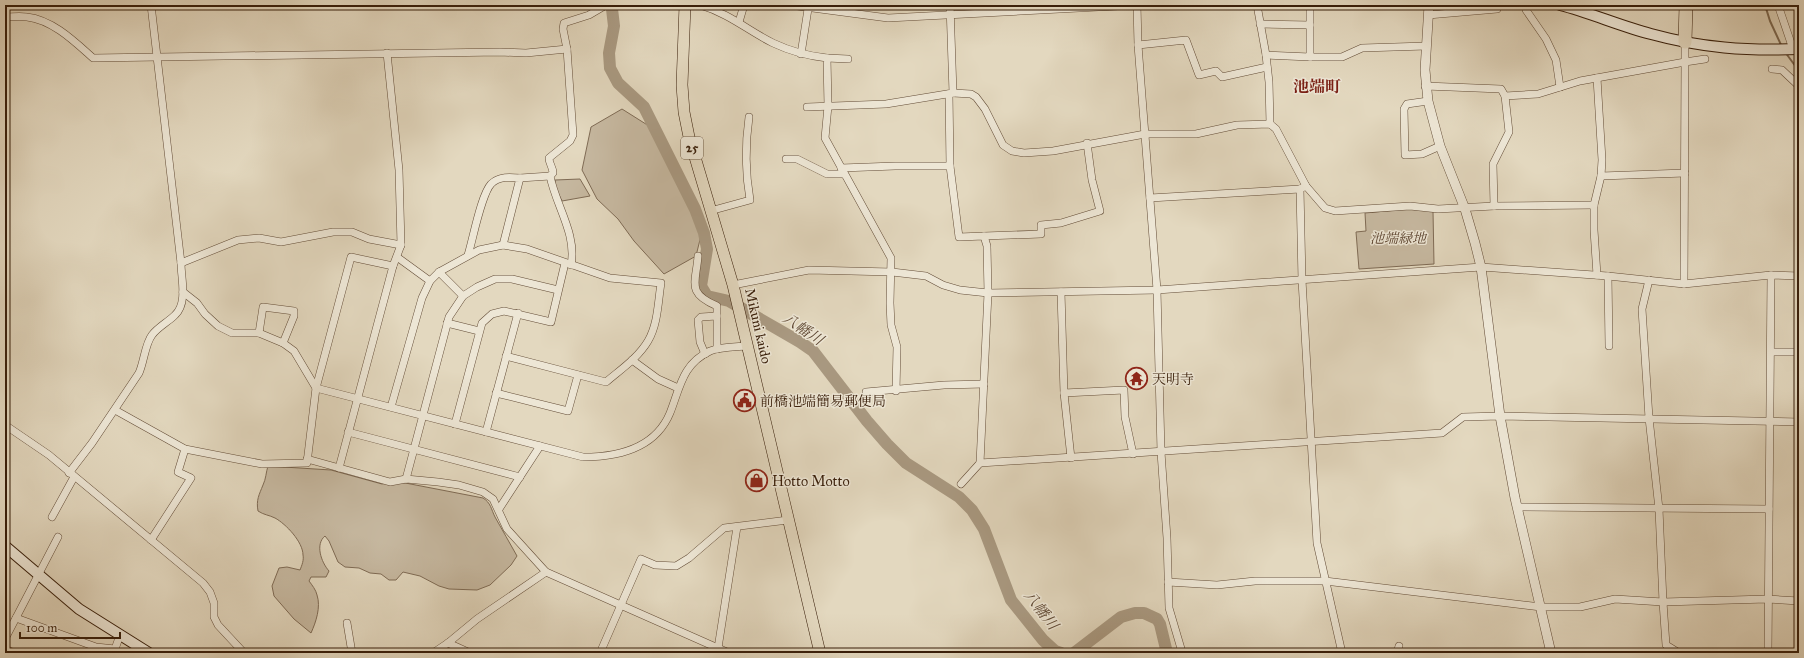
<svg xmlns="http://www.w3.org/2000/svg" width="1804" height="658" font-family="'IM FELL Great Primer','Noto Serif JP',serif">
  <rect width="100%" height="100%" fill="#e3d8bf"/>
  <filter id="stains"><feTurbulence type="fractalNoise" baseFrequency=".005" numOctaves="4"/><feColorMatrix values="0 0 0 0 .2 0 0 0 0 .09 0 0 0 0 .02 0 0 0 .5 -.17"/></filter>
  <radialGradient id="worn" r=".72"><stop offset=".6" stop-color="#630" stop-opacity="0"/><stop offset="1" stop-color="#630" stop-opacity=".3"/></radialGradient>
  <g fill="#c6b8a0" stroke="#7f6b55">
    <polygon points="622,109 649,126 667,156 678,186 704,223 696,256 664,274 634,241 618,219 597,199 582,170 591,127"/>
    <polygon points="580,179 590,196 562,201 555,187 555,180"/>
    <polygon points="1408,209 1433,211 1434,264 1359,269 1356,232 1366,231 1365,213"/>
    <path d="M268,466L331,470L382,484L395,481L483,498C491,503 491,509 495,517C502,530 510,543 517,556L511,565L490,585L477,590L449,589L439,586L420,576L403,572L396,580H389L381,574L370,573L359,568L345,567L338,562L329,541L325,536C315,544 321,562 329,571L326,577H311L309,581C312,585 316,590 317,595C321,607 316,622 311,633L294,619L274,596L272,586L279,568L287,567L300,570C302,565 304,560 303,555C303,542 286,524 275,518C269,515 264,515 258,511C256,500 259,495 263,485C266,479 266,472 268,466Z"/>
  </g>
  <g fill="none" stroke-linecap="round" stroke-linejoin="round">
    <g stroke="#7c6851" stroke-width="2">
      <polyline points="1765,5 1770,21 1782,47"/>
      <polyline points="1785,52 1799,71"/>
    </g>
    <g stroke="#a99981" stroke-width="12">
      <polyline points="610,5 612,9 614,26 609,53 610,68 618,83 644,107 695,209 704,233 707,249 701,286 707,296 729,301 800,342 813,351 867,421 887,444 906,463 959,497 972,510 984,529 1011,600 1043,640 1055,651 1061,653"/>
      <polyline points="1074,653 1121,617 1135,613 1144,613 1157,619 1160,624 1167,653"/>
    </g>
    <defs>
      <g id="minor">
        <path d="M700,5C730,14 747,30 773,43C790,51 808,56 827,58L828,106L825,138L891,258L890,303L891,325L897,347L896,391"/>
        <polyline points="790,5 888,18 1137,5"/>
        <polyline points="1137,5 1138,45 1157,290 1161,452 1167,538 1169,608 1182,652"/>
        <polyline points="1257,5 1266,55 1310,57 1310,5"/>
        <polyline points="1526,5 1526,10 1546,39 1556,60 1560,87"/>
        <polyline points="1778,5 1793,49"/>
        <polyline points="1428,15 1497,9"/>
        <path d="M5,17C12,17 20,16 27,17C53,20 75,42 93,58L500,52L526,53L567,49"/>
        <polyline points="739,22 744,5"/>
        <polyline points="1260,24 1310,25"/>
        <polyline points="1685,42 1685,62 1705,59"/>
        <polyline points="1138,45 1186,40 1199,75 1216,71 1222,77 1267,67"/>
        <polyline points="801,54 808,9"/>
        <polyline points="1266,55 1269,82 1270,124"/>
        <polyline points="1310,57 1342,57 1362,48 1426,46"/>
        <polyline points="827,58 848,59"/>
        <polyline points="1772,69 1782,70 1799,86"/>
        <polyline points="1597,78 1602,160 1601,176 1594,205 1594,230 1597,275"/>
        <polyline points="1425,86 1501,89 1505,96 1538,94 1580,81 1685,62 1684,284"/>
        <polyline points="953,93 971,94 976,97 985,109 1003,145 1012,151 1024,153 1053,151 1145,134 1196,134 1237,125 1270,124 1276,129 1306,186 1325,208 1335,211 1410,206 1438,209 1494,206 1594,205"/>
        <polyline points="949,94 950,166 959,237 984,236 987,246 988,293 980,463 1442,433 1463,417 1500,416 1799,422"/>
        <polyline points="1428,101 1407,104 1404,109 1405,155 1422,154 1440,146"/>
        <polyline points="807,107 886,104 953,93 950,5"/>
        <polyline points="786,159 797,159 827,174 844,174"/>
        <polyline points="841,168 895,166 950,166"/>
        <polyline points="1601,176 1685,173"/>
        <polyline points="520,178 550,176"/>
        <polyline points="1306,186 1300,189 1302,280 1317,543 1342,653"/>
        <polyline points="1150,198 1300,189"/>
        <polyline points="1494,206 1493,164 1509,132 1505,96"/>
        <path d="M710,211L750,200C745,171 745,145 749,117"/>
        <polyline points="984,236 1041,234 1041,225 1061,223 1100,211 1092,180 1087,143"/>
        <path d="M468,255C473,239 481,195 491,184C499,176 510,177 520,178L503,245"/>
        <path d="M698,256C696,283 686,293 717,306V349"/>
        <polyline points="397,257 430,281"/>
        <polyline points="181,263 238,240 259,238 281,242 333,232 352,232 369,239 401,245"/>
        <path d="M571,265C577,234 556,206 550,176L553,173C553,167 549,164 549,158L570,141L573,135L567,49L563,29L564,23L589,15L606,5"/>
        <polyline points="439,272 463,296"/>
        <polyline points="1608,276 1609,346"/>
        <polyline points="1649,280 1642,309 1649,418 1659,509 1663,602 1666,645 1679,653"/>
        <polyline points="733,285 809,270 892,272 926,276 943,285 960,290 988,293 1157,290 1481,267 1608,276 1684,284 1771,275 1799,276"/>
        <path d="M183,292L197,303L205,314L218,326L232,333H259L283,343L294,351L316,388L583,457C617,457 655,449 670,413C680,388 682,364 710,351C720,347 735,347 747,346"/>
        <polyline points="1061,292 1064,393 1071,458"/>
        <polyline points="447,323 479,331"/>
        <polyline points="259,333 263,307 294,311 294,316 283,343"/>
        <polyline points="1771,352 1799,352"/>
        <polyline points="705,354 700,342 698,320 701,317 717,316"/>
        <polyline points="632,360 658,379 678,388"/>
        <polyline points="866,392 944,385 984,384"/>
        <polyline points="496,393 568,411 578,375"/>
        <polyline points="1064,393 1124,390 1125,417 1133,454"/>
        <path d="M391,407L422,298L430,281L439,272L479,250L503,245L527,249L610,278L661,283C658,302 658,324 648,341C638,358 620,370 606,382L506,356"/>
        <polyline points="115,410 185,449 262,464 307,463 316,388 351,257 393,266"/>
        <polyline points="455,424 482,323 492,314 504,311 551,322 565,263"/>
        <polyline points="5,425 49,455 203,583 210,592 214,603 214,617 218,625 244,653"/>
        <polyline points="348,432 520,477"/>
        <polyline points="486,432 518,313"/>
        <polyline points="307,459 390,482 406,479 438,482 459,485 483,492 493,499 507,529 546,572 729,653"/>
        <polyline points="339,468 393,266 401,245 399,170 387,53"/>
        <path d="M69,473L92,443L139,373C144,362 145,344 152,335C158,327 168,322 175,315C188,303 181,278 181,263L151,5"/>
        <polyline points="406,479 449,317 463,296 477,287 495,279 512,279 558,290"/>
        <polyline points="961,484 980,463"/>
        <polyline points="1517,507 1769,509"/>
        <polyline points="499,509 540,446"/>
        <polyline points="52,517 74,477"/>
        <polyline points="151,540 191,478 178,472 185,449"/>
        <polyline points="1168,582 1217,585 1255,581 1325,581 1541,607 1580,607 1615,599 1663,602 1767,599 1799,601"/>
        <polyline points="16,618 96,647 115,649 120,635"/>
        <polyline points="347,623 352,653"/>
        <polyline points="5,639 58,537"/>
        <polyline points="448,643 470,653"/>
        <polyline points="718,648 737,527"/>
        <polyline points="5,649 14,653"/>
        <polyline points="433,653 448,643 477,619 546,572"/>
        <polyline points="600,653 641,559 655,565 676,566 689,558 724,528 788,520"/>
        <polyline points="1179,653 1190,653"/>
        <polyline points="1397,653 1399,646"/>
        <polyline points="1768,653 1771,275"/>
      </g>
      <polyline id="tertiary" points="1429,5 1425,70 1428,101 1440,146 1465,209 1475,243 1481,267 1500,416 1515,498 1551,653"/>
      <g id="secondary">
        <path d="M1560,5C1591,13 1620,26 1651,34C1702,48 1746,51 1799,49"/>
        <polyline points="5,546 79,609 149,653"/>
      </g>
      <polyline id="primary" points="685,5 682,85 684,112 689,137 733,285 820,653"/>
      <polyline id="motorway" points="1685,42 1686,5"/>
    </defs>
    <use href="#minor" stroke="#634c37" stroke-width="8"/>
    <use href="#tertiary" stroke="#634c37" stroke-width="10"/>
    <use href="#secondary" stroke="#381e0a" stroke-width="12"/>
    <use href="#primary" stroke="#381e0a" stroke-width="12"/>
    <use href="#motorway" stroke="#381e0a" stroke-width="14"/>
    <use href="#minor" stroke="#ede6d5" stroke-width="7"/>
    <use href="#tertiary" stroke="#ede6d5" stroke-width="9"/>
    <use href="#secondary" stroke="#ede6d5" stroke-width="10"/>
    <use href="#primary" stroke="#e3d8bf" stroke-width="11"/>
    <use href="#motorway" stroke="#e3d8bf" stroke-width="13"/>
  </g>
  <defs>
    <symbol id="temple-ring" viewBox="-11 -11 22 22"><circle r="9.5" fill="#ede6d5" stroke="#8f2418" stroke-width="1.5"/><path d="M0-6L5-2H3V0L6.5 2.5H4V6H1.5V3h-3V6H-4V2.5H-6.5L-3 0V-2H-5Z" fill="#8f2418"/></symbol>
    <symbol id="civic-ring" viewBox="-11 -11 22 22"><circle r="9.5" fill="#ede6d5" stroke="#8f2418" stroke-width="1.5"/><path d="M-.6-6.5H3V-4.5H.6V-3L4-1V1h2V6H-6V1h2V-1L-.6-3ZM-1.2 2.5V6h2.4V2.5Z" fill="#8f2418"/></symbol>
    <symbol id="shop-ring" viewBox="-11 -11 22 22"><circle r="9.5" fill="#ede6d5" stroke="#8f2418" stroke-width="1.5"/><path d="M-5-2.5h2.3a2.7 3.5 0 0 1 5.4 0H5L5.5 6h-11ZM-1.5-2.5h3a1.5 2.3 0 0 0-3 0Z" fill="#8f2418"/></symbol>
  </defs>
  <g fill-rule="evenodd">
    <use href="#temple-ring" x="1124" y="366" width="25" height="25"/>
    <use href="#civic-ring" x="732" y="388" width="25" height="25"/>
    <use href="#shop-ring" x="744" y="468" width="25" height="25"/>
  </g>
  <g text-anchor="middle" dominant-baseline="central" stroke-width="3" stroke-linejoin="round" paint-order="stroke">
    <rect fill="#ede6d5" stroke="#6e5a47" stroke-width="1" x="681" y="137" width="22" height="22" rx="3"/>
    <g font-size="13" font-weight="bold" fill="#381e0a">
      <text x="692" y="148">25</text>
    </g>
    <g font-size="14" font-style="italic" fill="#5c4430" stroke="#ede6d5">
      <text x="1398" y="238">池端緑地</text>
    </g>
    <g font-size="14" fill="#381e0a" stroke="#ede6d5">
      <text transform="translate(758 326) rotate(77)">Mikuni kaido</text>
    </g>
    <g font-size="14" fill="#381e0a" stroke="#ede6d5" text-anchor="start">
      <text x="1152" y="379">天明寺</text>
      <text x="760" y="401">前橋池端簡易郵便局</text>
      <text x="772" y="481">Hotto Motto</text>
    </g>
    <g font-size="15" font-style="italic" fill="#604934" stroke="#ede6d5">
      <text transform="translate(803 329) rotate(34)">八幡川</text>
      <text transform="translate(1041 610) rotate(52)">八幡川</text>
    </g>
    <g font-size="16" font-weight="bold" fill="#7a1f14" stroke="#ede6d5">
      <text x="1317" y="86">池端町</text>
    </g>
  </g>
  <rect width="1804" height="658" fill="none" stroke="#e3d8bf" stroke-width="20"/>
  <rect x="6" y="6" width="1792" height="646" fill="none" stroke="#381e0a" stroke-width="2"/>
  <rect x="10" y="10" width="1784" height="638" fill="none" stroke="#381e0a"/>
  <path d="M20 632v6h100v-6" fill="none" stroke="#381e0a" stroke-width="2"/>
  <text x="26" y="632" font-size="12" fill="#381e0a" stroke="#ede6d5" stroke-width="3" paint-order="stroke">100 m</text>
  <rect width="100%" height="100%" filter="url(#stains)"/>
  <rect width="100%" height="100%" fill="url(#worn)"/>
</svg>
